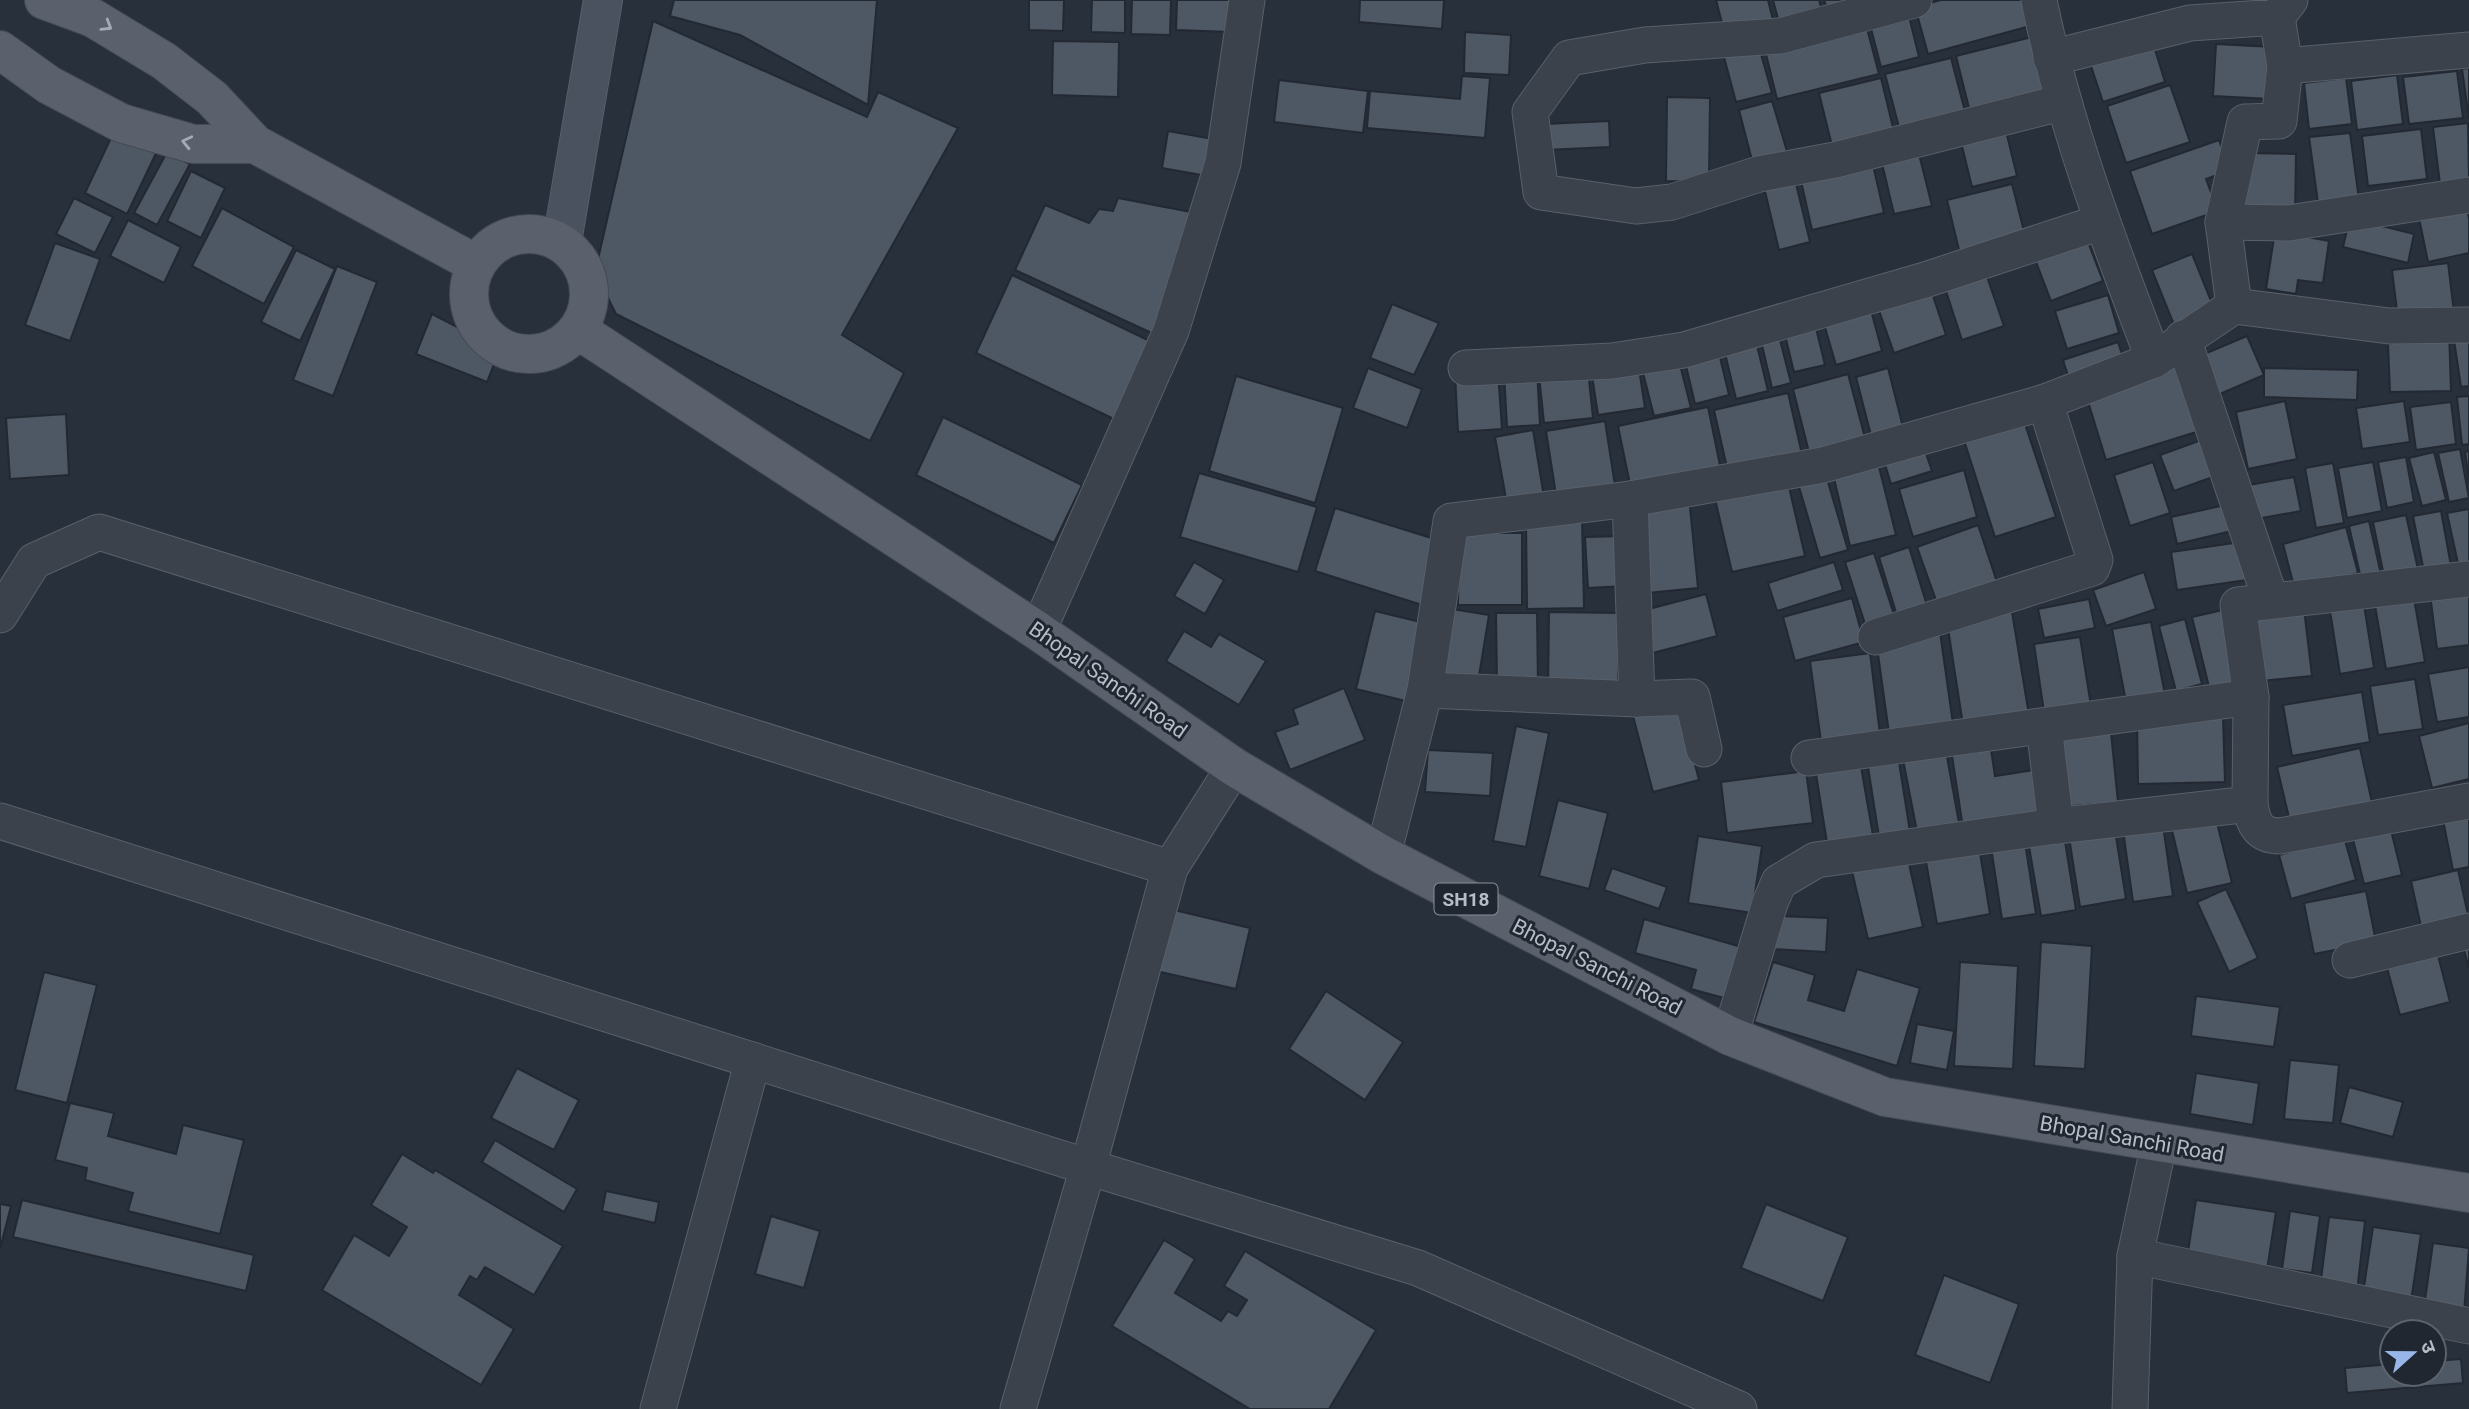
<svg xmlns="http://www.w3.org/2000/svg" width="2469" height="1409" font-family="Roboto,'Noto Sans Devanagari',sans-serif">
  <rect width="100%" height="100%" fill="#28303c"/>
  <g fill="#4e5764" stroke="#222933" stroke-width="2">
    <polygon points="674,0 877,0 868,105 740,35 670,16"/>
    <polygon points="1029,0 1064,0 1063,31 1029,30"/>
    <polygon points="1092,0 1125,0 1125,33 1091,32"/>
    <polygon points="1132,0 1171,0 1170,35 1131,34"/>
    <polygon points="1177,0 1232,0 1231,32 1176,30"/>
    <polygon points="1360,0 1444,0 1442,29 1359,22"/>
    <polygon points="1716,0 1768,0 1773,20 1725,34"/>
    <polygon points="1773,0 1819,0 1821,7 1778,19"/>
    <polygon points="1824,0 1857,0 1827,8"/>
    <polygon points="1941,0 2023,0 2030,26 1928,54 1915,7"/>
    <polygon points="1907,8 1919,57 1881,67 1868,17"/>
    <polygon points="653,21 867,117 878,92 958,128 842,335 904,373 870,441 616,314 595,272"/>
    <polygon points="1865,21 1879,74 1777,99 1764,46"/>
    <polygon points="1465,32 1511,35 1509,75 1464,73"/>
    <polygon points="2032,37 2047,97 1971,116 1956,56"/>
    <polygon points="1053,41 1119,42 1118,97 1052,95"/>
    <polygon points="2153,43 2165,82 2103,102 2090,63"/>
    <polygon points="2216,44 2273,47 2271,99 2213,96"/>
    <polygon points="1759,47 1772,93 1736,102 1724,57"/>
    <polygon points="1951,58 1966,115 1900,131 1885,74"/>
    <polygon points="2469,68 2469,119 2462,69"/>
    <polygon points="2457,71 2463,118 2409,124 2403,77"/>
    <polygon points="2397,75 2403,124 2357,130 2351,81"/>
    <polygon points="1462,76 1490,78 1485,138 1367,128 1370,91 1460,99"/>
    <polygon points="1881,78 1896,140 1834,154 1819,93"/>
    <polygon points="2346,78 2352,124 2309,129 2304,83"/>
    <polygon points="1279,80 1368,91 1363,133 1274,122"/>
    <polygon points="2170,85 2190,142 2126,163 2107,106"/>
    <polygon points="1667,97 1710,98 1709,182 1666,181"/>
    <polygon points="1772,101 1789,158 1754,168 1739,110"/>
    <polygon points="1609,121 1610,147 1545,150 1544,124"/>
    <polygon points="2468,123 2469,181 2440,184 2433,127"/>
    <polygon points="117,125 160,145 127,214 85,193"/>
    <polygon points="2005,127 2017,176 1972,187 1960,138"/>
    <polygon points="2421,129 2427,179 2368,186 2362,136"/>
    <polygon points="1168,131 1213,139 1207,176 1162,168"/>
    <polygon points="2350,133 2359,199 2318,203 2309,137"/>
    <polygon points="2219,140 2230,170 2206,179 2218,211 2152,234 2130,171"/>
    <polygon points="1916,142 1932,206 1894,214 1879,151"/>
    <polygon points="167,152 190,164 157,225 134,213"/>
    <polygon points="2245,153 2296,154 2295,216 2244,215"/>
    <polygon points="1871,156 1884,213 1812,230 1799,172"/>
    <polygon points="191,171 225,188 201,238 167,221"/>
    <polygon points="1793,171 1810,242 1779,250 1762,179"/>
    <polygon points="2012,184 2026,239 1960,254 1947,200"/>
    <polygon points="74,198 113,217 95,253 56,234"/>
    <polygon points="1118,198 1196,213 1156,335 1015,270 1045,205 1089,223 1099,209 1113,211"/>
    <polygon points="2465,198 2469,219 2469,253 2428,262 2417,208"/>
    <polygon points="222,208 294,247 264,304 192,266"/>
    <polygon points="2350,218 2414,234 2408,263 2343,247"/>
    <polygon points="128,220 181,247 164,283 110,256"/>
    <polygon points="2276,225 2302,236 2329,241 2323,283 2298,280 2296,294 2266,289"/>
    <polygon points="2083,229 2103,281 2051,301 2031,249"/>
    <polygon points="55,243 100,259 70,341 25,325"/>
    <polygon points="296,250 335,269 300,341 261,322"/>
    <polygon points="2192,254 2215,311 2175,327 2152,270"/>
    <polygon points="2448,263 2454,312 2398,319 2392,270"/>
    <polygon points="337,266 377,282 333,396 293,380"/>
    <polygon points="1984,268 2004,326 1962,340 1943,282"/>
    <polygon points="1012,275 1154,343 1118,421 976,353"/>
    <polygon points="1930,287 1946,335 1894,353 1877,305"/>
    <polygon points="2108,295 2119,333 2067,349 2055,311"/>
    <polygon points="1869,303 1882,351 1836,365 1822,317"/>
    <polygon points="1392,304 1439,323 1414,375 1370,358"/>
    <polygon points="432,314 500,349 487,382 416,354"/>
    <polygon points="1814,320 1825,365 1794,372 1783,327"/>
    <polygon points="2449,329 2451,391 2390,392 2388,344"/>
    <polygon points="1779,336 1791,383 1772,388 1761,341"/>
    <polygon points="2247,336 2264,375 2213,397 2197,357"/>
    <polygon points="1755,337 1768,391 1736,399 1723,345"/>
    <polygon points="2469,338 2469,386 2461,387 2454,340"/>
    <polygon points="2118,342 2127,370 2072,388 2063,360"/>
    <polygon points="1717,345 1729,395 1695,404 1683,353"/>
    <polygon points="1677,353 1691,408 1654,416 1640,361"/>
    <polygon points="1638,362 1645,408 1598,415 1591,369"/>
    <polygon points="2186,364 2206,429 2106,460 2086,395"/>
    <polygon points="1368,368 1422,389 1407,428 1353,408"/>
    <polygon points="1888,368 1906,439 1874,447 1856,377"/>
    <polygon points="2264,368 2358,370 2357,400 2264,397"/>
    <polygon points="1537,370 1540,425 1507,427 1504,372"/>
    <polygon points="1588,370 1593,418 1544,423 1539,375"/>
    <polygon points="1498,372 1502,429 1458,432 1455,374"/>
    <polygon points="1848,374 1868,449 1812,464 1793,389"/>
    <polygon points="1236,376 1343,408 1315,503 1209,471"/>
    <polygon points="1788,393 1804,463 1730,481 1714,410"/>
    <polygon points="2469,396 2469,444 2462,445 2457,397"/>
    <polygon points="2285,401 2297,459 2248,469 2236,412"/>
    <polygon points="2404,401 2410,442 2362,449 2356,408"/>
    <polygon points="2451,402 2456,444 2416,450 2410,407"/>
    <polygon points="1708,407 1722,475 1632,494 1618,426"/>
    <polygon points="66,414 69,475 10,479 6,418"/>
    <polygon points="2022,415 2056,517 1995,537 1962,434"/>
    <polygon points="943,417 1082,485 1054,543 916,475"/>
    <polygon points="1605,421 1616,492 1557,501 1546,431"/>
    <polygon points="1533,430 1545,503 1508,510 1495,437"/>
    <polygon points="2207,438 2221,474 2174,491 2160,455"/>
    <polygon points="1921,439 1932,471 1891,484 1881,451"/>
    <polygon points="2460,449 2469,498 2449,502 2438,453"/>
    <polygon points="2469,451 2469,480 2465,452"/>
    <polygon points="2434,452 2446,500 2422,506 2409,458"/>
    <polygon points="2406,457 2414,502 2387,508 2378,462"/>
    <polygon points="2153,462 2170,513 2130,526 2114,475"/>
    <polygon points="2373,462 2382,511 2347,518 2338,468"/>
    <polygon points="1878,463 1896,535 1850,546 1833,474"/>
    <polygon points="2333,463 2344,523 2316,528 2305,468"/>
    <polygon points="1964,470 1977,517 1913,537 1899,489"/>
    <polygon points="1825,472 1848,550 1820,558 1797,480"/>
    <polygon points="1199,473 1317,507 1298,572 1180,537"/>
    <polygon points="1786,474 1805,556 1732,572 1713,490"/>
    <polygon points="2294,477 2301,511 2256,519 2249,485"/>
    <polygon points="1689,497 1698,588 1647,593 1639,502"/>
    <polygon points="2234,503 2240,529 2177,544 2171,517"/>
    <polygon points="1335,508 1441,541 1422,605 1315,571"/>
    <polygon points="2469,509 2469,566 2459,568 2447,513"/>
    <polygon points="2441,511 2451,566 2424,572 2413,516"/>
    <polygon points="2406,515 2419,574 2385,581 2373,522"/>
    <polygon points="1526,520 1582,520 1584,608 1527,609"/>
    <polygon points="2369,521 2382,579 2362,583 2349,526"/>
    <polygon points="1978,525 1997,582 1937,603 1917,547"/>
    <polygon points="2346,527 2358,573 2295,590 2283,544"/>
    <polygon points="1459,533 1522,533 1522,605 1458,605"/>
    <polygon points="1623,536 1625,586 1588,588 1585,537"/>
    <polygon points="2241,542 2247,580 2177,590 2171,552"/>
    <polygon points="1909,547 1929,612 1899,622 1879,557"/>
    <polygon points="1874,553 1896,621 1867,630 1845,562"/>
    <polygon points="1194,562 1224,580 1205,614 1174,596"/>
    <polygon points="1834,562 1843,590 1777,611 1768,583"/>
    <polygon points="2144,572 2156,609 2106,626 2093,590"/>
    <polygon points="2469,589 2469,645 2437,649 2430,594"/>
    <polygon points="2413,593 2425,662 2386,669 2374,600"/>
    <polygon points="1706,594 1717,636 1653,653 1641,611"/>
    <polygon points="1852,598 1864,642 1795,661 1783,617"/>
    <polygon points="2089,599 2095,628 2044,638 2038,609"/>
    <polygon points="2364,605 2374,668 2340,674 2330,611"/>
    <polygon points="1446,608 1489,615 1477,688 1435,681"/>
    <polygon points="2227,609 2244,682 2210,691 2192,617"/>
    <polygon points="2304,609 2312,676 2261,681 2253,615"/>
    <polygon points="1375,611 1433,625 1414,703 1356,689"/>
    <polygon points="1549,612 1619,613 1618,690 1548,689"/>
    <polygon points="2012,612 2029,715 1963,725 1947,622"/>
    <polygon points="1496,613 1537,613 1538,686 1497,686"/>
    <polygon points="2185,619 2202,684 2176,691 2159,626"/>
    <polygon points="2151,622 2166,700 2127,707 2112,629"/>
    <polygon points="1184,631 1211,647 1219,634 1266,661 1239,705 1166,661"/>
    <polygon points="1940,632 1954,731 1890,740 1876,640"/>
    <polygon points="2080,637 2092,712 2045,719 2034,644"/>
    <polygon points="1870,653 1881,742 1822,749 1810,661"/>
    <polygon points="2469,667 2469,717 2437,722 2428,674"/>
    <polygon points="2415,679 2423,729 2378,735 2370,686"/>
    <polygon points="1344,688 1365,740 1290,770 1275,732 1298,724 1293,709"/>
    <polygon points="2362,692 2370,742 2292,756 2283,705"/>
    <polygon points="1679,704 1699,780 1653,792 1633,716"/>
    <polygon points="2223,718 2225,782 2138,784 2137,720"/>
    <polygon points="2110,723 2118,802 2062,807 2054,729"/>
    <polygon points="2469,723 2469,779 2432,788 2419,736"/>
    <polygon points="1516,726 1549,733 1526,847 1493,841"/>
    <polygon points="1990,743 1995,776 2046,768 2052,813 1963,828 1951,749"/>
    <polygon points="1945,746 1961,834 1919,842 1902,754"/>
    <polygon points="2360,748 2373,807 2291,826 2277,767"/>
    <polygon points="1428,750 1493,753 1490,796 1425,792"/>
    <polygon points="1860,761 1874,841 1828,849 1815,768"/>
    <polygon points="1899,762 1911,838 1880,843 1868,767"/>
    <polygon points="1806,771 1813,823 1727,833 1721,782"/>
    <polygon points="1558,800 1608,813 1589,889 1539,876"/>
    <polygon points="2469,810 2469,867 2453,870 2442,815"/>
    <polygon points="2214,811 2232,883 2187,893 2170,822"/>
    <polygon points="2162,818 2173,896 2133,902 2122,823"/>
    <polygon points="2389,822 2402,875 2364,884 2351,831"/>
    <polygon points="2114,824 2126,899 2080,907 2068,831"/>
    <polygon points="2063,829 2076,910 2041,916 2027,835"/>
    <polygon points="1698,836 1762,846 1752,913 1688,903"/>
    <polygon points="2024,836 2036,914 2002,919 1990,841"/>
    <polygon points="2344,837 2356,880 2291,899 2279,855"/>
    <polygon points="1979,847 1990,914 1937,924 1925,856"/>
    <polygon points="1906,850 1923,927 1868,939 1850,863"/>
    <polygon points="1612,868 1667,887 1659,909 1604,890"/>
    <polygon points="2458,870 2469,919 2424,940 2411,881"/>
    <polygon points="2226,889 2258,958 2229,972 2197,902"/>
    <polygon points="2366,891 2376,942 2314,954 2304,903"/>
    <polygon points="1170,909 1250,928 1236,989 1156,971"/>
    <polygon points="1775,916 1828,918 1826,952 1773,949"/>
    <polygon points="1644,919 1745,948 1731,1000 1691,989 1696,970 1635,953"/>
    <polygon points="2469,941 2469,968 2462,943"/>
    <polygon points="2041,942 2092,946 2085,1069 2034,1066"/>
    <polygon points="2435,944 2450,1002 2400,1015 2384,957"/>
    <polygon points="1773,962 1815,975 1808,1000 1844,1011 1857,969 1920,988 1897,1066 1754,1022"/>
    <polygon points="1960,962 2018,966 2013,1069 1954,1066"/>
    <polygon points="44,972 97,985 67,1103 15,1090"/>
    <polygon points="1326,991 1403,1042 1365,1100 1289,1049"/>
    <polygon points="2196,996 2280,1007 2274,1047 2191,1036"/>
    <polygon points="1917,1024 1954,1031 1947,1070 1910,1063"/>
    <polygon points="2290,1060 2339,1065 2333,1123 2284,1119"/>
    <polygon points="517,1068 579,1100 554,1150 491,1118"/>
    <polygon points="2196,1073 2259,1083 2253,1125 2190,1114"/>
    <polygon points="2349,1087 2403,1102 2393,1137 2340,1123"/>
    <polygon points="70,1103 114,1113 108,1136 176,1154 183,1125 244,1140 220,1234 128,1211 133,1193 85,1180 87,1168 55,1160"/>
    <polygon points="495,1140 577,1189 564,1212 482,1162"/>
    <polygon points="402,1154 433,1173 435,1170 563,1246 534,1295 485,1267 477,1280 470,1276 459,1295 514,1329 481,1385 322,1290 354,1235 389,1256 407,1227 371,1205"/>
    <polygon points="606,1191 659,1202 655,1223 602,1211"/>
    <polygon points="22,1200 254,1255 246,1291 13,1237"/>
    <polygon points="2196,1200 2276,1212 2267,1270 2187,1258"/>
    <polygon points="0,1204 11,1206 0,1249"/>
    <polygon points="1766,1204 1848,1237 1823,1301 1741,1268"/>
    <polygon points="2290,1211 2320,1216 2312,1273 2282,1269"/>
    <polygon points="771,1216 820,1231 804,1288 755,1274"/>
    <polygon points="2329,1217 2365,1221 2357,1292 2320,1287"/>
    <polygon points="2373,1227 2421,1234 2410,1308 2362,1300"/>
    <polygon points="1164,1240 1195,1259 1175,1293 1221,1321 1228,1311 1237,1316 1247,1300 1224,1286 1245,1251 1376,1330 1329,1409 1250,1409 1112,1326"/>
    <polygon points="2433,1243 2469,1248 2464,1313 2424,1307"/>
    <polygon points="1944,1275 2019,1304 1990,1383 1915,1355"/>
    <polygon points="2461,1359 2463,1383 2347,1393 2345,1368 2392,1364 2392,1374 2434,1374 2434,1361"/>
  </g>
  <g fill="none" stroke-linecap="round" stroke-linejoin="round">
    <defs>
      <g id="minor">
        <polyline points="1914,0 1780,36 1645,45 1569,58 1530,112 1541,192 1636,206 1672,202 1759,174 1835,160 2064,102"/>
        <path d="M2039,0C2064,124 2109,242 2154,360"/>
        <polyline points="2051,58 2190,23 2277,17 2290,0"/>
        <polyline points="2285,66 2469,50"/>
        <polyline points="2223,222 2289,223 2469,195"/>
        <polyline points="2234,306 2223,222 2245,122 2279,121 2285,66 2277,17"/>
        <polyline points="2183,338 2271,601"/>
        <polyline points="1466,368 1612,361 1684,350 1925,280 2101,222"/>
        <polyline points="1630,499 1637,699"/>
        <polyline points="0,615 34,561 99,532 1170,868"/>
        <polyline points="1038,631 1171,331 1223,163 1247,0"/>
        <polyline points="1876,637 2092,568 2095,560 2045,402"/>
        <polyline points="1425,690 1637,699 1692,697 1704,749"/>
        <polyline points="2044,726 2056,826"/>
        <polyline points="1809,758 2251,697"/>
        <polyline points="2250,804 2251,697 2238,605 2469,579"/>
        <polyline points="0,821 1088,1167 1418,1268 1739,1409"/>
        <polyline points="1383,855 1425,690 1451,521 1630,499 1823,465 2045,402 2154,360 2234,306 2389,326 2469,325"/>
        <polyline points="2350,960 2469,931"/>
        <path d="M1730,1036L1770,903L1779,882L1816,860L2056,826L2250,804C2253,824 2259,836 2280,836L2469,801"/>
        <polyline points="2135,1256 2469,1326"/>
        <polyline points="658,1409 753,1060"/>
        <polyline points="1018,1409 1088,1167 1170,868 1234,767"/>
        <polyline points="2130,1409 2135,1256 2159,1144"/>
      </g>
      <polyline id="secondary" points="562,242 603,0"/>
      <g id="primary">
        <polyline points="44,0 93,18 164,61 212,98 255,144 476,264"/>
        <polyline points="0,50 49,85 121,123 193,144 255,144"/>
        <circle cx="529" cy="294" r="60"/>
        <polyline points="578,330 1038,631 1234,767 1383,855 1730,1036 1885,1097 2469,1193"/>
      </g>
    </defs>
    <use href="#minor" stroke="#59606a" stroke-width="37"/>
    <use href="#secondary" stroke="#59606a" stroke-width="40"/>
    <use href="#primary" stroke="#444b55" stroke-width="40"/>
    <use href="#minor" stroke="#3b424c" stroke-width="35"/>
    <use href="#secondary" stroke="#4a515f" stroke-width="38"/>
    <use href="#primary" stroke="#5a616c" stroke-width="38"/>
  </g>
  <defs><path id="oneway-chevron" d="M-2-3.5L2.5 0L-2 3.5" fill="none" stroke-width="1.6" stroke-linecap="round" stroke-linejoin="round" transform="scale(1.75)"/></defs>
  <g stroke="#a4abb5">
    <use href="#oneway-chevron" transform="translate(107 26) rotate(31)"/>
    <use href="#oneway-chevron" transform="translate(187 142) rotate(-167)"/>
  </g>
  <g text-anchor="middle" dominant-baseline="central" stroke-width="6" stroke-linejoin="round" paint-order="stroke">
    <rect fill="#202731" stroke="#8a909a" stroke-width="2" x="1434.5" y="883.5" width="63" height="31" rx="5"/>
    <g font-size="19" font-weight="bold" fill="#b7bdc7">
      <text x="1466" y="899">SH18</text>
    </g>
    <g font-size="21" fill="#b7bdc7" stroke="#202731">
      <text transform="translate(1108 680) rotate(35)">Bhopal Sanchi Road</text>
      <text transform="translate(1597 967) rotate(27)">Bhopal Sanchi Road</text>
      <text transform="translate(2132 1139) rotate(10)">Bhopal Sanchi Road</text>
    </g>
  </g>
  <g transform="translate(2413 1353) rotate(69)"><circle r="33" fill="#202731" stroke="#5c636d" stroke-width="2"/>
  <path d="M0-5L12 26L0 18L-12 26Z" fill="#99b6eb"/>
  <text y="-10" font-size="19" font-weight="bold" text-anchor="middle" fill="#b7bdc7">उ</text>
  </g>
</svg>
